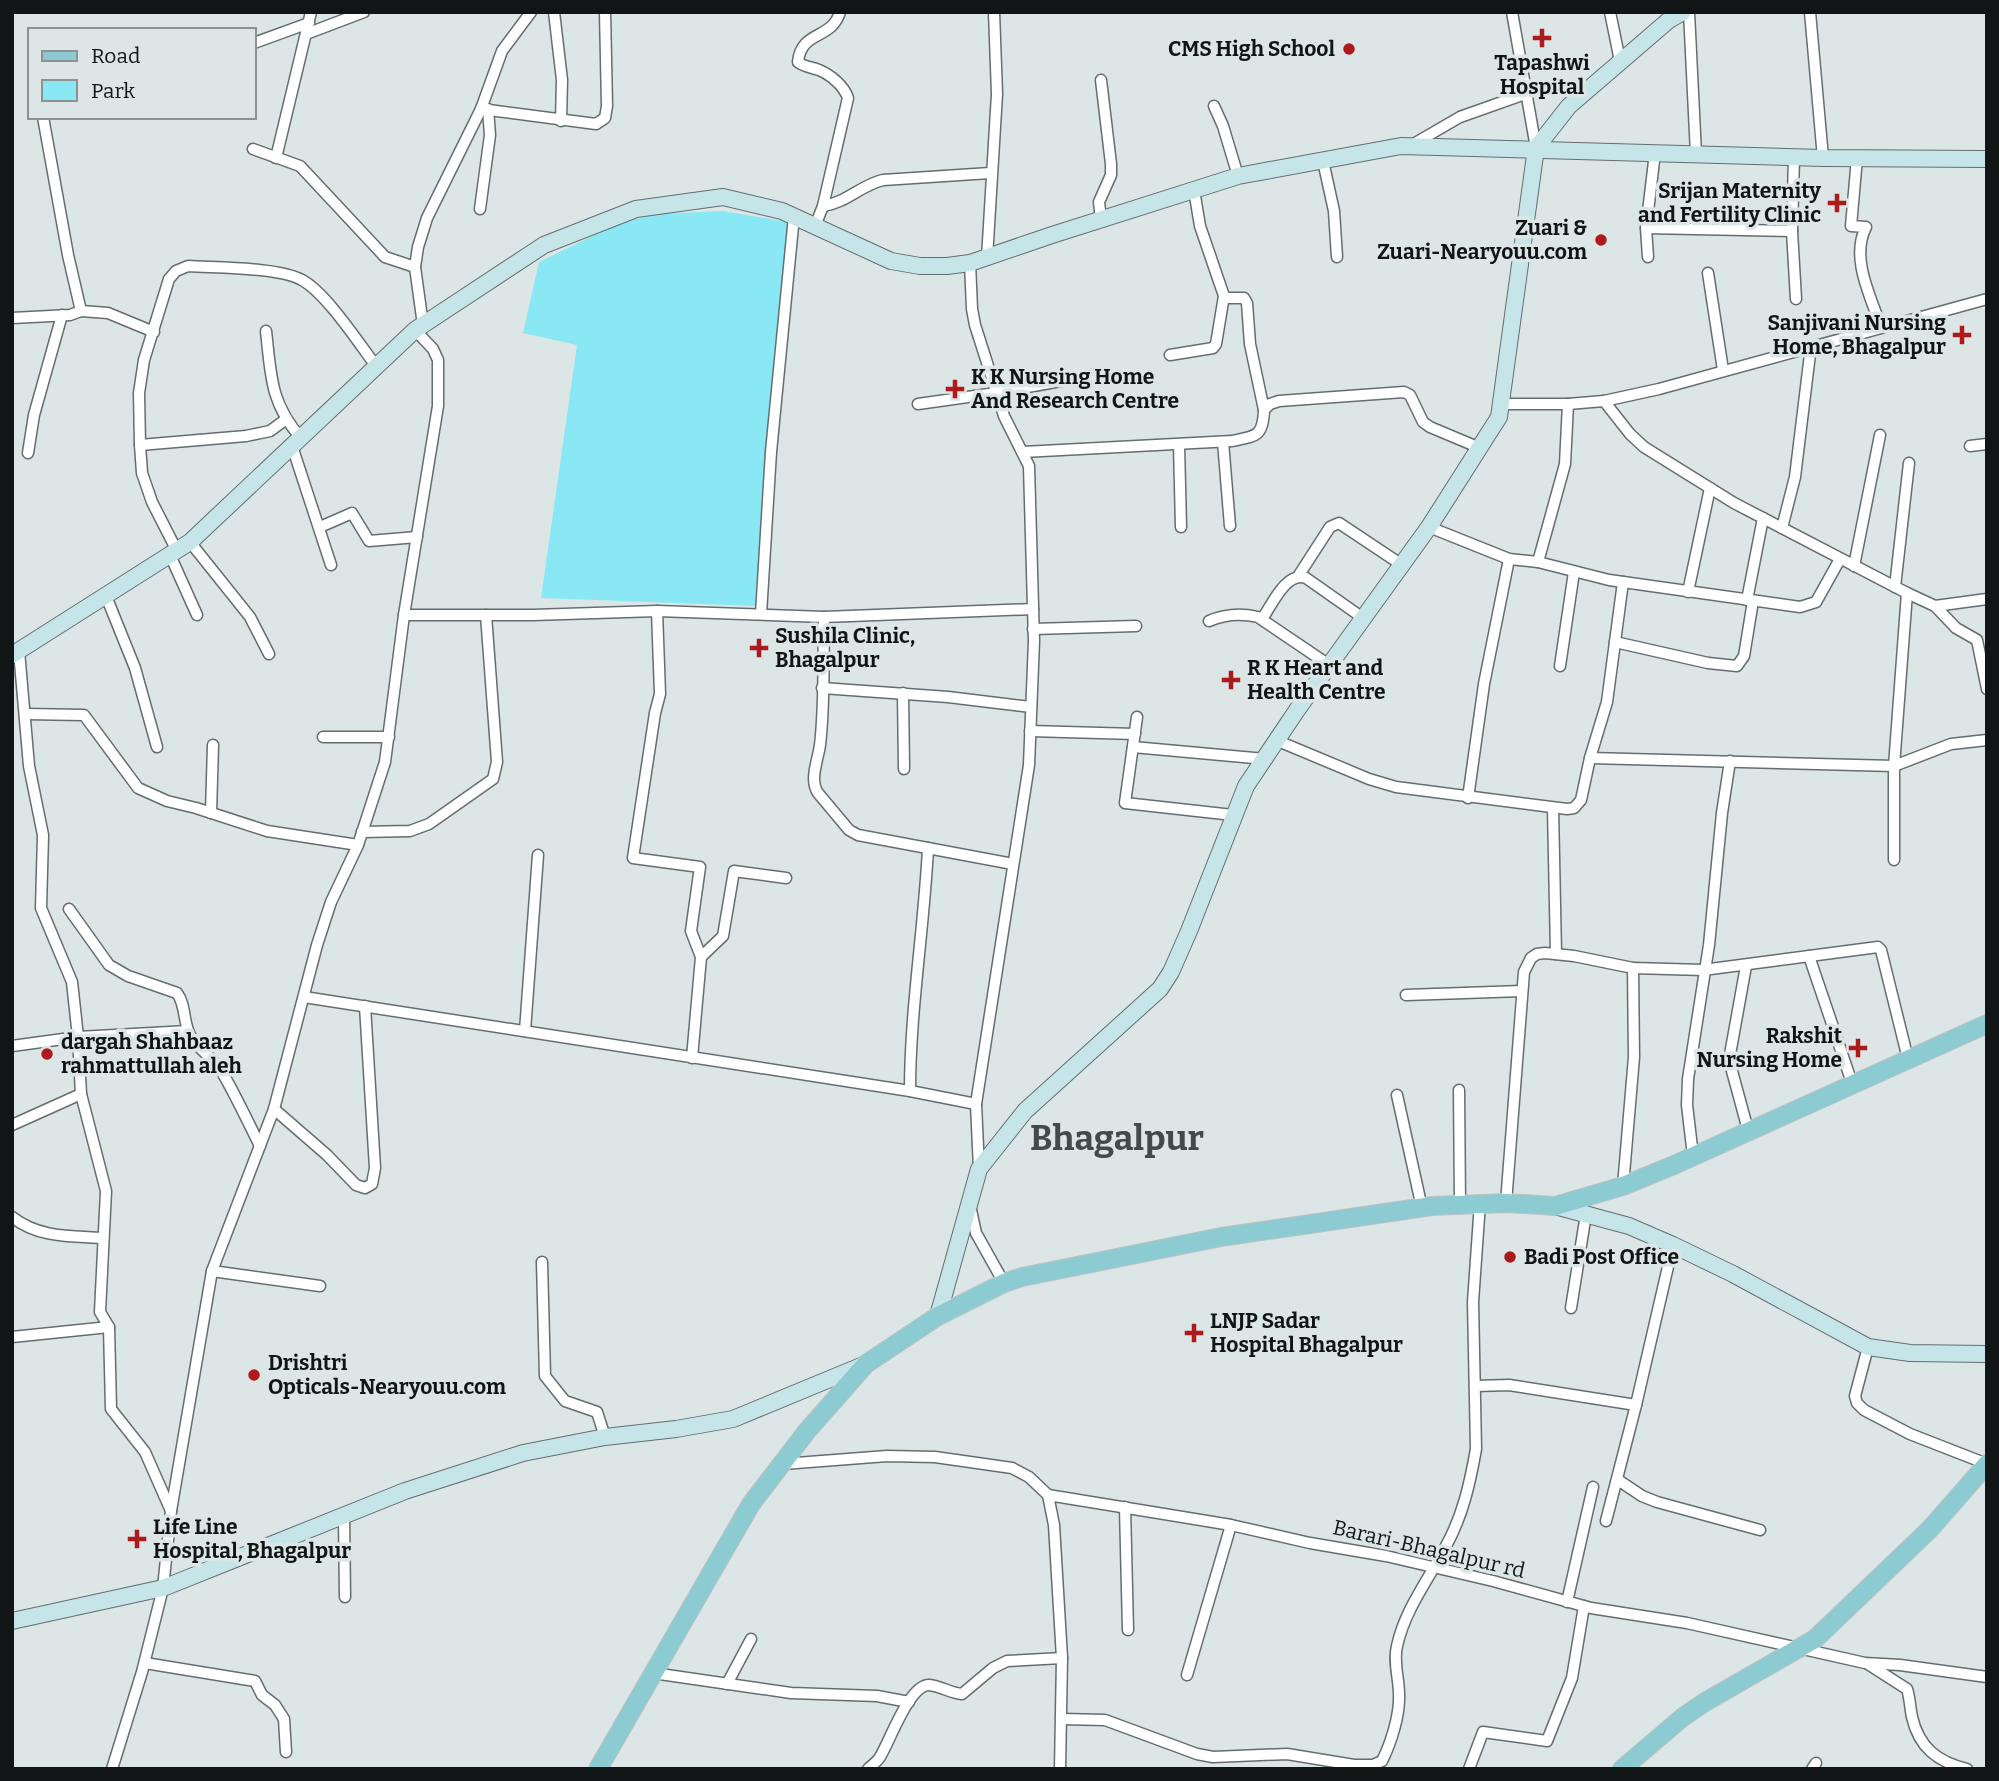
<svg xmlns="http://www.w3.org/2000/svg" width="1999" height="1781" font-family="Bitter,serif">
  <rect width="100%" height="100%" fill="#dde6e7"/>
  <polygon fill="#8ae8f5" points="723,211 788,222 774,357 755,606 541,598 577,345 523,333 539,262 617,224 656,214"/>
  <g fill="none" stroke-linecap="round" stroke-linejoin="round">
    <defs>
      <g id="street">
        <polyline points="554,12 562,80 561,121"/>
        <polyline points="1512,12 1536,148"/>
        <polyline points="1610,12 1620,61"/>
        <polyline points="1689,12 1696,154"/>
        <polyline points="1810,12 1823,158"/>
        <polyline points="306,34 364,12"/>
        <polyline points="254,43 309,23"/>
        <polyline points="1101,80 1111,164 1111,175 1099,202 1101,219"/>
        <polyline points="1214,106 1223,126 1238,176"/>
        <polyline points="481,109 596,124 605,118 607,106 605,12"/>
        <polyline points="43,117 68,255 81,311"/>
        <polyline points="1410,146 1460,117 1525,94"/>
        <polyline points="253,149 300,166 385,257 415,267"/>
        <polyline points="1794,157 1792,231 1796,299"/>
        <polyline points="276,158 311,12"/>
        <path d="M1857,158L1851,226L1866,227C1850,258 1871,297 1881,327"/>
        <polyline points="1323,161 1334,211 1337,257"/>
        <polyline points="1194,190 1200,226 1224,296 1227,298 1244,298 1247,303 1250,344 1264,410"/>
        <path d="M823,206C846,203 861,185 883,180L990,173"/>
        <polyline points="480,209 490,135 488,109"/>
        <path d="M815,226L823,206L848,98C844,86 831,75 819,70C811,67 804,67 798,62C801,30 832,40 840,12"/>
        <polyline points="1646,228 1792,231"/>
        <polyline points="1648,257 1646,228 1655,153"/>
        <polyline points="987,258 997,94 994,12"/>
        <polyline points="970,263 972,309 975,325 1004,416 1029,466 1034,641 1029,765 976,1104 979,1169"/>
        <polyline points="1708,273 1723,370"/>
        <polyline points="12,318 70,315 81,311 108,313 154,332"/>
        <polyline points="423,325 415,267 418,247 427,218 481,109 502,51 531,12"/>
        <path d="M266,331C271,375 270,403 301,438"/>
        <polyline points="1170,355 1213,348 1216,344 1224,296"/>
        <polyline points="1604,401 1630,434 1644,447 1734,503 1907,593 1894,766 1894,860"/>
        <polyline points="918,404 996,393 1093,375"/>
        <polyline points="1503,404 1568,404 1604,401 1659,389 1987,299"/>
        <polyline points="1223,442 1230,526"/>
        <polyline points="140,445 246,436 270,431 285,420"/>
        <polyline points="1179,445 1181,527"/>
        <polyline points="292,446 331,565"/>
        <polyline points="1970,446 1987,444"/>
        <path d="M1023,452L1232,441C1256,436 1263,437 1264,410L1270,404L1279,401L1404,392L1410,395L1423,422L1430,427L1480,448"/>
        <polyline points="28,453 34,415 62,315"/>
        <polyline points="320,527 352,513 369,541 417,537"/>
        <polyline points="1429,527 1509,559 1538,562 1609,580 1800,607 1816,602 1840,559"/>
        <polyline points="1782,528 1795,477 1811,346"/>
        <polyline points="190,542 250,617 269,654"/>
        <path d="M177,551L152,502L142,473L140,445L139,393L144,360L169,279L176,271L188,266C217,268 278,267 302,280C326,293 358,342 376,366"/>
        <polyline points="170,555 197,615"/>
        <polyline points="1538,562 1565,464 1568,404"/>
        <polyline points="1854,566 1880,435"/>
        <polyline points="1299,575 1330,527 1339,523 1402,565"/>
        <polyline points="1895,587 1909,463"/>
        <polyline points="1688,592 1710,488"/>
        <polyline points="1907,593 1935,606 1956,628 1977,640 1987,689"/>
        <polyline points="106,596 135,668 157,747"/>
        <polyline points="1747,600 1763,518"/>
        <polyline points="1935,606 1987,599"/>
        <polyline points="657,611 660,694 655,713 633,858 700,867 691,931 701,957 692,1058"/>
        <polyline points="761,614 771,452 794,216"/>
        <polyline points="404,615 533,615 657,611 824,617 1033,609"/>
        <path d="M824,617C823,659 825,703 820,745C818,760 809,780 818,793L849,830L858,835L1013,864"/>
        <path d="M1262,619C1272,605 1286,571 1306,578L1363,618"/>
        <path d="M1209,621C1225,614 1241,613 1258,617L1329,665"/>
        <polyline points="1033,629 1136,626"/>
        <polyline points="1615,642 1708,663 1737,666 1744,656 1753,601"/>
        <polyline points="19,651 29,766 43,835 41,908 72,982 78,1037 81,1094 106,1191 100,1312 109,1327 111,1409 145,1452 171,1511"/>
        <polyline points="1560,666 1574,572"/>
        <polyline points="822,688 948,697 1031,707"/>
        <polyline points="903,693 904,769"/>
        <polyline points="25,714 84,715 138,788 167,801 196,808 267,831 358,845"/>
        <polyline points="1137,717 1125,803 1233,815"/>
        <polyline points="1030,731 1135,734"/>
        <polyline points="323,737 389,737"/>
        <polyline points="1278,741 1369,779 1396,787 1567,809 1574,808 1581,800 1590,758 1607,702 1623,582"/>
        <polyline points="1133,747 1265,759"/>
        <polyline points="1590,758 1894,766 1951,744 1987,740"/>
        <polyline points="1468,798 1484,684 1509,559"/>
        <polyline points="1553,808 1556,954"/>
        <polyline points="211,813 213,745"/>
        <polyline points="362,832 410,831 429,824 493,779 497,762 486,615"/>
        <path d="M69,909L109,965L128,976L177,993C186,1005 183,1022 190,1035C196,1048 214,1058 222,1072C236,1096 248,1122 260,1146"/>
        <polyline points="1809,956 1852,1083"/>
        <polyline points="701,957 723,936 734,871 786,878"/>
        <polyline points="1746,966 1729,1060 1748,1130"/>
        <polyline points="1406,995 1522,991"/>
        <polyline points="304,997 910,1091 976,1104"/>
        <polyline points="525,1031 538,855"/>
        <polyline points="12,1046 78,1037 188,1031"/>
        <polyline points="1459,1090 1460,1204"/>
        <path d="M910,1091C910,1010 924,929 928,848"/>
        <polyline points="1397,1095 1422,1208"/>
        <polyline points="274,1109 327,1155 356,1185 365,1188 372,1184 375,1168 365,1006"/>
        <polyline points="12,1125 81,1094"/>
        <polyline points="1693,1156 1687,1105 1688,1079 1709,945 1722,813 1730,761"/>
        <polyline points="1623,1186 1634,1057 1633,968"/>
        <polyline points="1506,1203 1524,972 1531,958 1537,954 1545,953 1574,956 1633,968 1703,970 1878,947 1881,950 1908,1059"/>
        <polyline points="971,1210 976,1233 1004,1283"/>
        <path d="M12,1217C39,1238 70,1236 102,1238"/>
        <polyline points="542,1262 545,1376 565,1401 597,1412 605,1437"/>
        <polyline points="212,1271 320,1286"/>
        <polyline points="1571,1308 1586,1214"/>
        <polyline points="12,1337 109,1327"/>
        <polyline points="1868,1347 1855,1396 1857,1403 1864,1410 1910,1434 1987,1464"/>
        <polyline points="1476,1386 1509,1385 1636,1405"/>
        <polyline points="783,1464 887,1456 935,1457 1012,1468 1029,1477 1048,1495 1054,1525 1062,1658 1060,1769"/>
        <polyline points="1618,1480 1642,1496 1657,1502 1760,1530"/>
        <polyline points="1048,1495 1231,1525 1310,1543 1386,1556 1493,1581 1591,1608 1687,1623 1865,1663 1900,1665 1987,1677"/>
        <polyline points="1125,1507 1128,1630"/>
        <polyline points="344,1515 345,1597"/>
        <polyline points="1606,1521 1636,1405 1673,1245"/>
        <polyline points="1567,1602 1593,1487"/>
        <polyline points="145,1663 255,1681 262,1695 275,1705 284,1719 286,1752"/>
        <path d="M1868,1664L1907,1689C1910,1698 1910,1708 1912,1717C1919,1748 1938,1762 1967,1769"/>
        <polyline points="653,1673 791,1693 877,1696 909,1702"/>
        <polyline points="1187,1675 1231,1525"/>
        <polyline points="727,1684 751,1639"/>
        <path d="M1062,1719L1105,1720L1197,1754L1213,1757L1287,1754L1354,1765H1373L1382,1761C1391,1743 1400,1715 1399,1694C1399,1678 1393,1662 1397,1646C1405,1609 1429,1579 1446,1546C1463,1515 1470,1483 1476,1449L1473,1302L1480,1203"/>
        <polyline points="112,1769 142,1672 163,1588 171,1511 212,1271 274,1109 317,945 331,902 358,845 385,762 404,615 438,406 438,360 433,349 415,330"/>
        <path d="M868,1769C872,1765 877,1762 880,1757C890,1741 909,1685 929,1685C941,1686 950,1693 962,1694L993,1668L1007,1661L1062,1658"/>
        <polyline points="1469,1769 1483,1732 1547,1741 1572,1678 1584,1606"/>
        <polyline points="1812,1769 1816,1763"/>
      </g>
      <g id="secondary">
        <polyline points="12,655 190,542 415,330 544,245 636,209 723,197 782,211 891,261 920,266 947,266 970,263 1052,235 1238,176 1401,146 1823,158 1987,159"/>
        <polyline points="1555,1206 1629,1226 1673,1245 1733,1274 1868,1347 1910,1353 1987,1354"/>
        <polyline points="938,1316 979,1169 1025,1111 1160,989 1171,972 1189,931 1246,786 1297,710 1429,527 1499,417 1536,148 1569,106 1669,20 1683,12"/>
        <polyline points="12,1621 163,1588 405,1491 523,1453 605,1437 676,1429 733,1419 866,1364"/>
      </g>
      <g id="primary">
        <polyline points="598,1769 751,1504 807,1431 866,1364 938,1316 1004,1283 1022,1277 1221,1237 1432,1206 1506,1203 1555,1206 1623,1186 1674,1165 1987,1024"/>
        <polyline points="1622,1769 1683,1717 1705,1702 1815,1639 1930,1529 1987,1464"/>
      </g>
    </defs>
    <use href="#street" stroke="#656d6f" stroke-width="13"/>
    <use href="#secondary" stroke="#656d6f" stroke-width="18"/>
    <use href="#primary" stroke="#c1c2c2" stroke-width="20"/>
    <use href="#street" stroke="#fff" stroke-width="10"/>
    <use href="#secondary" stroke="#c6e5e9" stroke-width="16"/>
    <use href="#primary" stroke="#8dcbd3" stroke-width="18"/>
  </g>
  <g fill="#ac1a1b" stroke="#dde6e7" stroke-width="2.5">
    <path d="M1538.5 27.5h7v7h7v7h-7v7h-7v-7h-7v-7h7z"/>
    <circle cx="1349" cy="49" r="7"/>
    <path d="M1833.5 192.5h7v7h7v7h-7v7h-7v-7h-7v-7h7z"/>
    <circle cx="1601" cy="240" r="7"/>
    <path d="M1958.5 324.5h7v7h7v7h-7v7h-7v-7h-7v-7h7z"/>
    <path d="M951.5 378.5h7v7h7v7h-7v7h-7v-7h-7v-7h7z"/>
    <path d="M755.5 637.5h7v7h7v7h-7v7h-7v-7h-7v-7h7z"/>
    <path d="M1227.5 669.5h7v7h7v7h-7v7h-7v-7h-7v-7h7z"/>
    <path d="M1854.5 1037.5h7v7h7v7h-7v7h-7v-7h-7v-7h7z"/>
    <circle cx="47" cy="1054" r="7"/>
    <circle cx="1510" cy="1257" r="7"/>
    <path d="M1190.5 1322.5h7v7h7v7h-7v7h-7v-7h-7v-7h7z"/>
    <circle cx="254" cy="1375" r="7"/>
    <path d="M133.5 1528.5h7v7h7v7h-7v7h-7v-7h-7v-7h7z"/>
  </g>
  <g text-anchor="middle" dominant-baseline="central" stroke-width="7" stroke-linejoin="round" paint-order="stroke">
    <g font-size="21" font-weight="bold" fill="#111515" stroke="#dde6e7" text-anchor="start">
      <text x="1335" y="49" text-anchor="end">CMS High School</text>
      <text x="1542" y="63" text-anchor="middle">Tapashwi<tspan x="1542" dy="24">Hospital</tspan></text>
      <text x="1821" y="191" text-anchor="end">Srijan Maternity<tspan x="1821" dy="24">and Fertility Clinic</tspan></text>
      <text x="1587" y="228" text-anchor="end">Zuari &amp;<tspan x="1587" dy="24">Zuari-Nearyouu.com</tspan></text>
      <text x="1946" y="323" text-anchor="end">Sanjivani Nursing<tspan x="1946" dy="24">Home, Bhagalpur</tspan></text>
      <text x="971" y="377">K K Nursing Home<tspan x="971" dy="24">And Research Centre</tspan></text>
      <text x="775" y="636">Sushila Clinic,<tspan x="775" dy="24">Bhagalpur</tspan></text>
      <text x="1247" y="668">R K Heart and<tspan x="1247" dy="24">Health Centre</tspan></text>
      <text x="1842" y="1036" text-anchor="end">Rakshit<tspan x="1842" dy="24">Nursing Home</tspan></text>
      <text x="61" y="1042">dargah Shahbaaz<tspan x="61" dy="24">rahmattullah aleh</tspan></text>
      <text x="1524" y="1257">Badi Post Office</text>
      <text x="1210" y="1321">LNJP Sadar<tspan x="1210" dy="24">Hospital Bhagalpur</tspan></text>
      <text x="268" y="1363">Drishtri<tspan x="268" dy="24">Opticals-Nearyouu.com</tspan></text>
      <text x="153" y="1527">Life Line<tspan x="153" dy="24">Hospital, Bhagalpur</tspan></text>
    </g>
    <g font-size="21" fill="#111515" stroke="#dde6e7">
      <text transform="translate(1429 1549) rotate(13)">Barari-Bhagalpur rd</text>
    </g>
    <g font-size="35" font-weight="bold" fill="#424a4b" stroke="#dde6e7">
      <text x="1117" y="1138">Bhagalpur</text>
    </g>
  </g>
  <rect width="1999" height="1781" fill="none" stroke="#111515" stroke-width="28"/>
  <rect x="28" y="28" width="228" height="91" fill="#dde6e7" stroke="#8b9293" stroke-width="2"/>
  <rect x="42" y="51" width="35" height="10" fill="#8dcbd3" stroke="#8b9293" stroke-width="2"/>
  <text x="91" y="63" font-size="21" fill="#111515">Road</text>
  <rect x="42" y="80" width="35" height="21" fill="#8ae8f5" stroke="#8b9293" stroke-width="2"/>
  <text x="91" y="98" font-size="21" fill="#111515">Park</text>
</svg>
